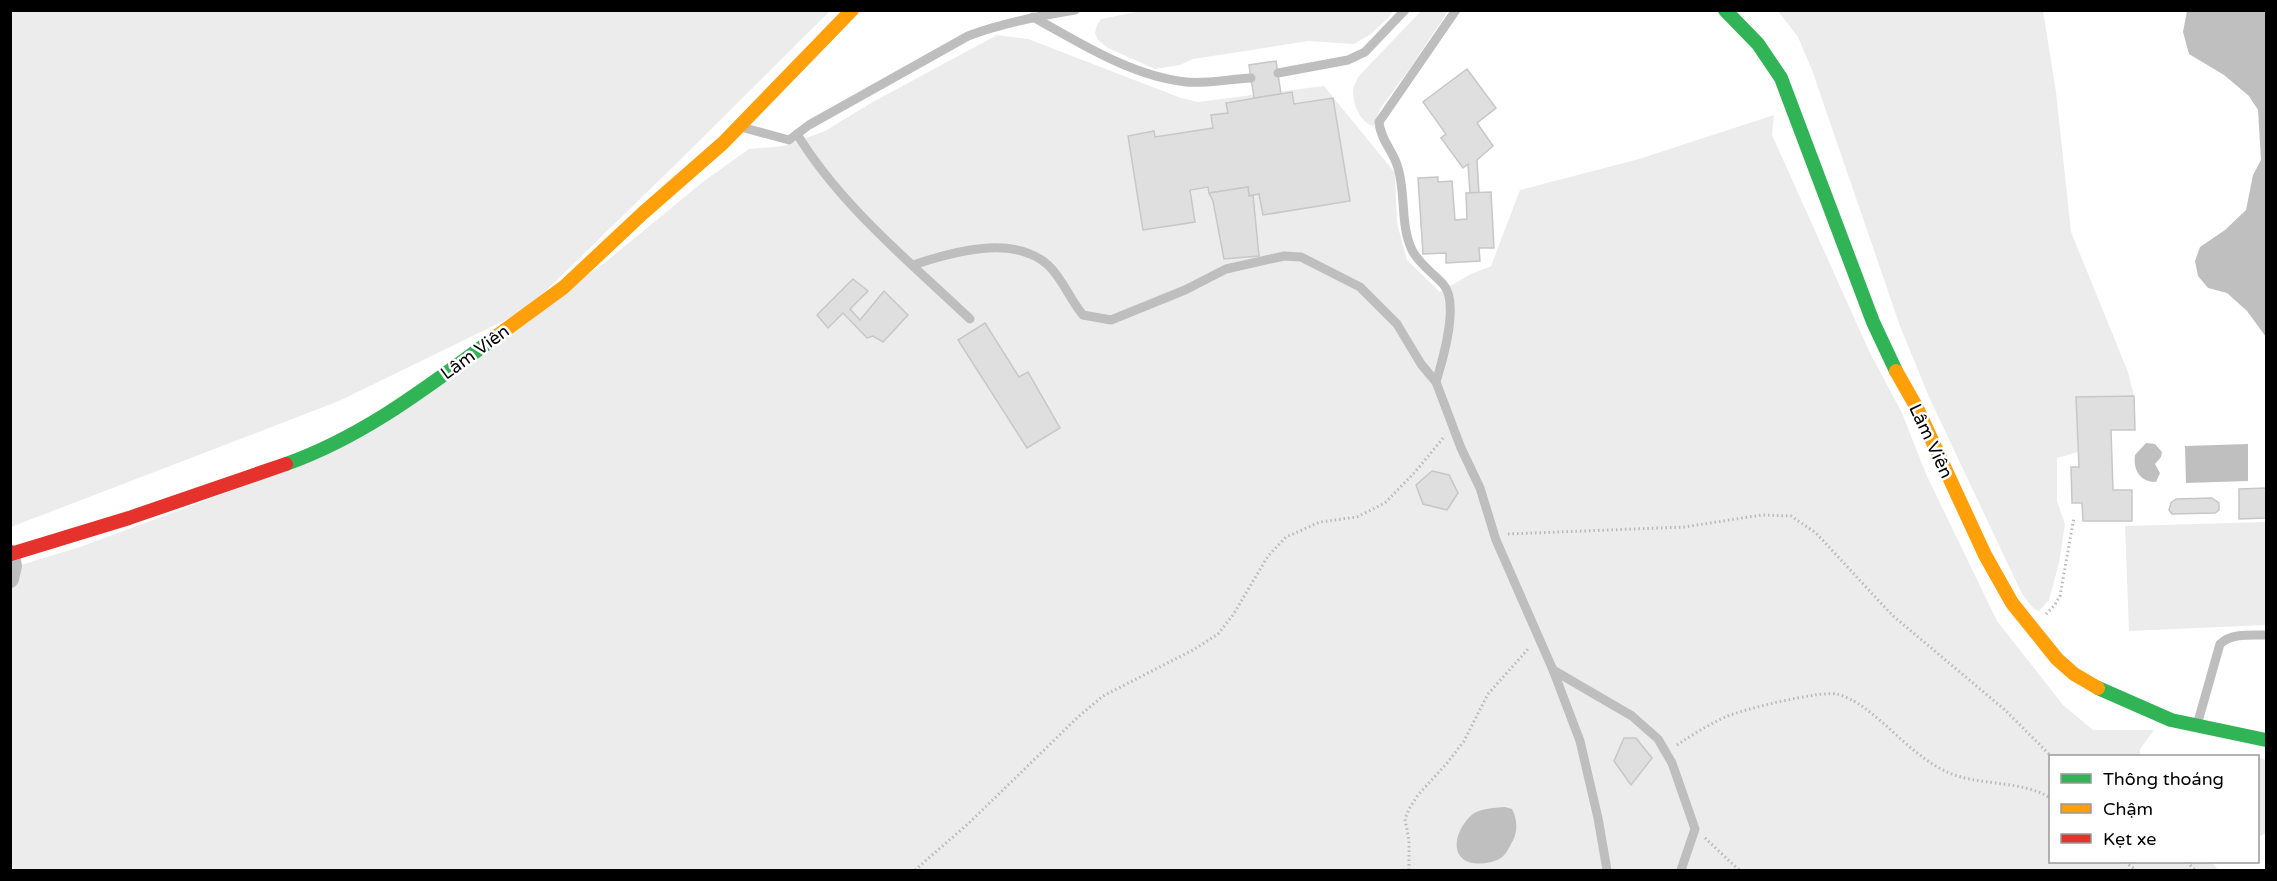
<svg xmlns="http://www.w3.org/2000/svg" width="2277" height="881" font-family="'Varela Round',sans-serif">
  <rect width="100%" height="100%" fill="#fff"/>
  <g fill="#ececec">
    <polygon points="1147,10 1393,10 1393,11 1389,17 1371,34 1354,44 1308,41 1193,59 1180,65 1155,69 1108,48 1098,40 1095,33 1097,25 1101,19"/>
    <polygon points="11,11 830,11 675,165 526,310 339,401 11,527"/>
    <path d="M1421,11H1448L1413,64L1380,109L1374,126C1360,123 1353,104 1353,91C1353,86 1357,81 1358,77Z"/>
    <polygon points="1778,11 2043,11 2056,92 2071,232 2128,372 2134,396 2076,397 2078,452 2057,458 2057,501 2065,524 2059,563 2049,600 2039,611 2034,609 2022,594 1929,397 1900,326 1812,70 1798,37"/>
    <polygon points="997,35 1028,39 1181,98 1198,102 1324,86 1395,173 1397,223 1407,260 1440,292 1469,275 1491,266 1520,190 1639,159 1774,115 1772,135 1869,351 1902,413 1926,474 1997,621 2063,705 2093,730 2154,730 2140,749 2140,756 2050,756 2050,862 2212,862 2218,870 11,870 11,568 80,547 317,459 603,264 704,181 749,149 784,146 825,131 871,103"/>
    <polygon points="2266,522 2266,625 2129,631 2125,526"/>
    <polygon points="2258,757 2266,760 2266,833 2258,837"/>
  </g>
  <g fill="#bfbfbf">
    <polygon points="2187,11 2266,11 2266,337 2247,311 2227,293 2208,288 2198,276 2195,261 2200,247 2225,230 2246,210 2253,175 2261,160 2258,110 2249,96 2224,75 2189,54 2183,32"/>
    <path d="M2146,443L2155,444L2162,452L2161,457L2155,464L2160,473L2156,482C2140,482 2133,470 2135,455Z"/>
    <polygon points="2248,444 2248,481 2186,483 2185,446"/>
    <path d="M1505,807L1512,809C1518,820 1518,834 1511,844C1508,850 1505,856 1499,859C1491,864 1471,866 1463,859C1449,847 1461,823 1473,814C1482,808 1494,808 1505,807Z"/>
  </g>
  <g fill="#dfdfdf" stroke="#c7c7c7" stroke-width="1.5">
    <polygon points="1276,61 1281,94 1254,98 1249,65"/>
    <polygon points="1467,69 1496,108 1477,123 1493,146 1477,160 1479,193 1470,193 1468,164 1463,168 1441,138 1446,134 1423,102"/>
    <polygon points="1292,92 1294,104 1333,98 1350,201 1263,215 1259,194 1249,196 1248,187 1209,193 1208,187 1190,190 1195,222 1143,230 1128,136 1154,131 1155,137 1213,128 1211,115 1228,113 1226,103"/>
    <polygon points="1438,177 1438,182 1452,181 1455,220 1467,219 1466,193 1491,192 1494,248 1479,248 1480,261 1446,263 1446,253 1423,254 1418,178"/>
    <polygon points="1248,187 1249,196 1253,195 1259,256 1224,259 1213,201 1209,193"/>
    <polygon points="853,279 868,291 850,309 860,320 884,291 908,315 883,342 873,336 867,338 843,313 828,328 817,315"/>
    <polygon points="985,323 1019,377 1028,372 1060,428 1027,448 958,340"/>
    <polygon points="2134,396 2135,430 2111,430 2113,490 2132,490 2132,521 2083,521 2082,503 2072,503 2071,467 2079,467 2076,397"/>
    <polygon points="1432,471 1449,475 1458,493 1447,510 1423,504 1416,485"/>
    <polygon points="2266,488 2266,518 2239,519 2239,489"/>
    <polygon points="2212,498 2219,503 2219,510 2215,513 2172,514 2169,510 2171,503 2176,499"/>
    <polygon points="1624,738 1636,738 1652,758 1631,785 1614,761"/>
  </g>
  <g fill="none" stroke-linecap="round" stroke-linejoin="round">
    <g stroke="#b9b9b9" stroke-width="3" stroke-dasharray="1.5 3" stroke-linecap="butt">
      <polyline points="1508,534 1684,527 1762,515 1791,516 1816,533 1892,615 2005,710 2051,756"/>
      <polyline points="2046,614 2054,606 2060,596 2074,517"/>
      <path d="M1677,745C1692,735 1708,725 1725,717C1744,709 1818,691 1837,694C1842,695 1849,699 1854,701C1887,721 1910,754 1945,771C1977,787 2021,779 2050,798"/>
      <polyline points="1705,838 1739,870"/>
      <polyline points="2125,862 2136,870"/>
      <polyline points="2187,862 2195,870"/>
      <polyline points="915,870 969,823 1078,717 1103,696 1193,650 1218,634 1233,615 1268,556 1286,537 1320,522 1357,517 1385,503 1415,472 1444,437"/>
      <polyline points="1409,870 1409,840 1405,819 1409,809 1418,795 1448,762 1464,741 1488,694 1529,648"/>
    </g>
    <g stroke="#bebebe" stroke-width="9">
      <path d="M1033,17C1080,43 1131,76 1186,82C1207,84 1230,79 1251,78"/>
      <polyline points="1278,73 1348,60 1365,52 1405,10"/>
      <path d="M741,127L789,140L809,125L968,36C1003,23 1038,16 1075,10"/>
      <path d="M797,134C841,206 909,261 970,319"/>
      <path d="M913,265C952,252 1013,234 1048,265C1063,279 1070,300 1083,315L1111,320L1185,290L1226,269L1284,256L1301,257L1360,287L1397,324L1421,364L1436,382L1461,448L1480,488L1496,540L1553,670L1580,741L1598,818L1607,870"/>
      <path d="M1436,382C1443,359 1460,302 1443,284C1433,273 1419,264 1412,250C1400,225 1406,194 1398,168C1394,152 1380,139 1379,122L1456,10"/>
      <polyline points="1553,670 1632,716 1658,739 1672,763 1695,829 1681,870"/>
      <path d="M2197,725L2220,644C2232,633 2251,635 2266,635"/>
    </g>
    <polyline stroke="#bebebe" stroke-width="18" points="10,579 13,566 11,554"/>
    <g stroke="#30b455" stroke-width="14">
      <polyline points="1725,10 1758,44 1781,78 1873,322 1896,371"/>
      <path d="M286,464C365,436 430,385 497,336"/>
      <polyline points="2098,688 2171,720 2266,740"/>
    </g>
    <g stroke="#ff9f0a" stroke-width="14">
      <polyline points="497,336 564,287 643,213 723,143 852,10"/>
      <polyline points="1896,371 1917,408 1985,555 2012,603 2057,659 2074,674 2098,688"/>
    </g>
    <polyline stroke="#e5322d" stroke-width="14" points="10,552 11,554 129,518 286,464"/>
  </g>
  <g text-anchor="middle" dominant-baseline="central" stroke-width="5" stroke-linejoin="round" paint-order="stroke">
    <g font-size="18" fill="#000" stroke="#fff">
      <text transform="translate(475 352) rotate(-36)">Lâm Viên</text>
      <text transform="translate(1931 441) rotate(65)">Lâm Viên</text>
    </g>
  </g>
  <rect width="2277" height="881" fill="none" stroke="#000000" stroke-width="24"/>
  <rect x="2049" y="755" width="210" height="108" fill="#ffffff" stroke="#999999" stroke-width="1.5"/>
  <rect x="2061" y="774" width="30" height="9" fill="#30b455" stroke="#999999" stroke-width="1.5"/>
  <text x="2103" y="785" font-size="18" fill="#000000">Thông thoáng</text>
  <rect x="2061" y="804" width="30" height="9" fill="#ff9f0a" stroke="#999999" stroke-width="1.5"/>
  <text x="2103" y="815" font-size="18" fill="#000000">Chậm</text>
  <rect x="2061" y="834" width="30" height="9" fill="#e5322d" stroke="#999999" stroke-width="1.5"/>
  <text x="2103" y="845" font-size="18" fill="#000000">Kẹt xe</text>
</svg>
